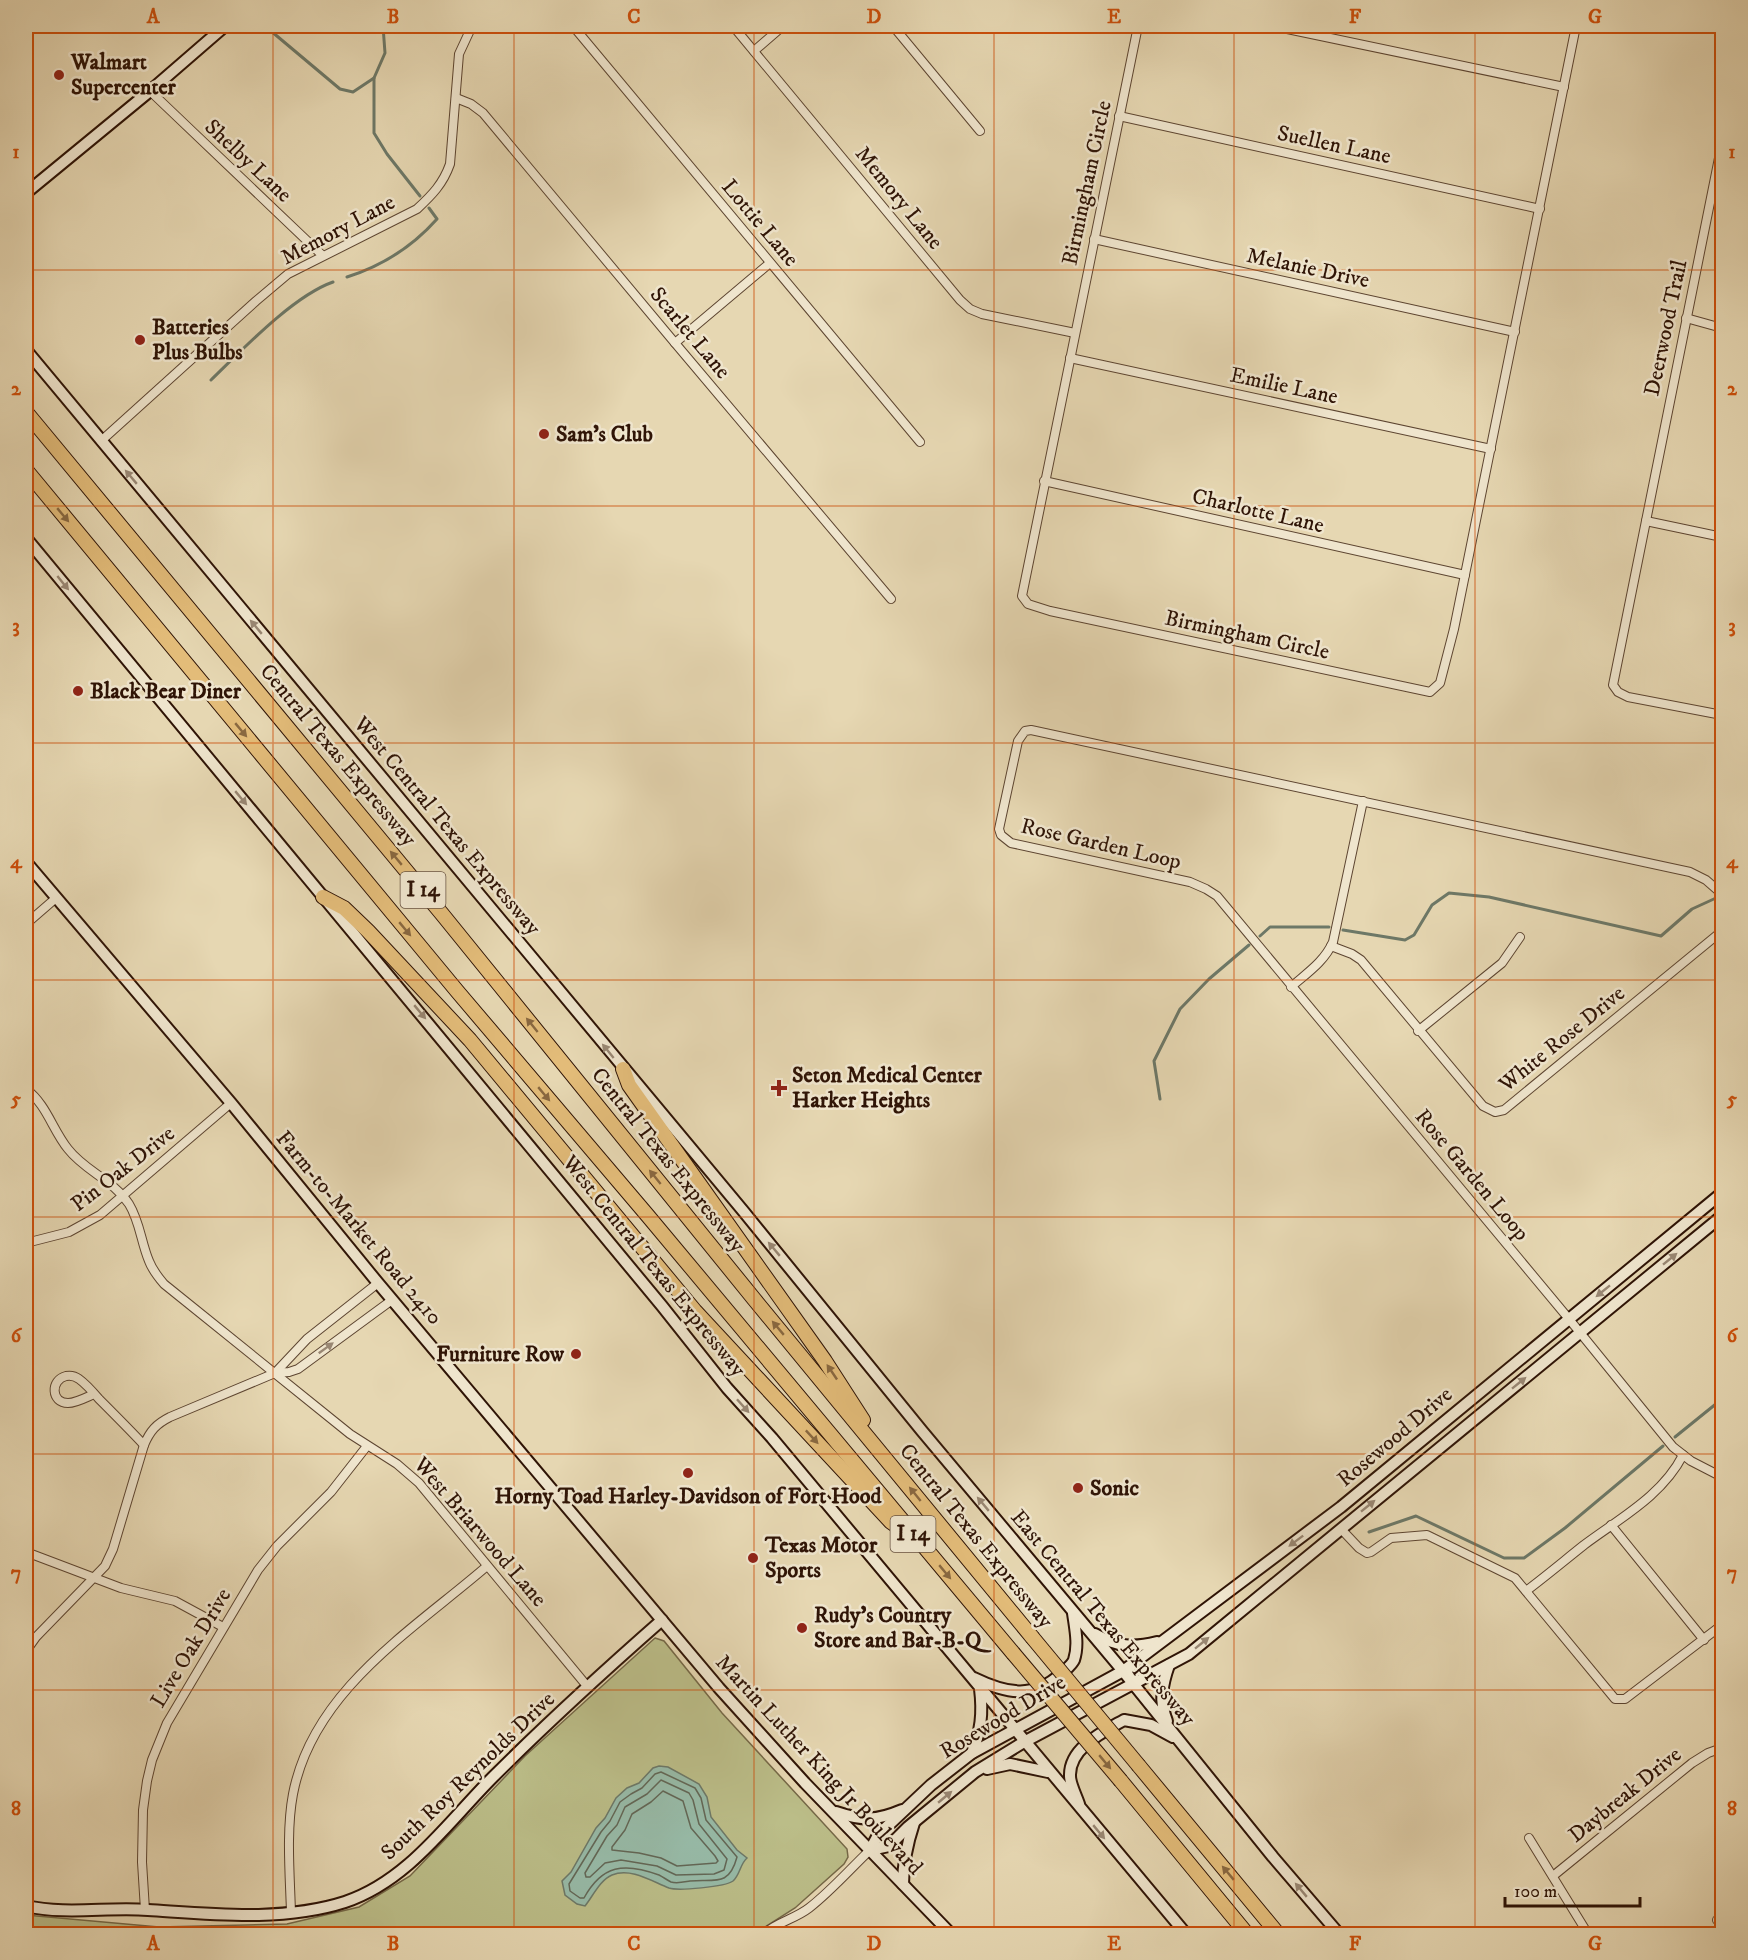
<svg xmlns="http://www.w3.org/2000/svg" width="1748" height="1960" font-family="'IM FELL DW Pica',serif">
  <rect width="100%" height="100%" fill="#e6d7b2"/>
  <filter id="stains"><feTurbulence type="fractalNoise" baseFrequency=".00333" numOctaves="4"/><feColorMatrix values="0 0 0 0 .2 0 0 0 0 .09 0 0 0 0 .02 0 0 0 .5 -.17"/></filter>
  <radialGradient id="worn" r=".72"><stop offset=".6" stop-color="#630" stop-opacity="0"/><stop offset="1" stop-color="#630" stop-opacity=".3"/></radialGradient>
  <polygon fill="#bbbd88" stroke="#756847" stroke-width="1.5" points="655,1638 664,1641 722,1713 847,1849 848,1857 844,1864 795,1908 754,1934 26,1934 26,1915 159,1927 287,1924 359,1907 410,1876 525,1756"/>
  <path fill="#97baa7" stroke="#6d7867" stroke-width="1.5" d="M659,1766L668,1767L699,1784L707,1797L711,1817L737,1850L747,1858C740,1864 740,1875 733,1881C725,1887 678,1891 669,1888C653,1882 631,1867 612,1875C600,1880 593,1896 585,1906L577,1904L565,1895L562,1881L571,1872L596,1828L605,1818L616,1798L627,1788L639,1783L653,1768Z"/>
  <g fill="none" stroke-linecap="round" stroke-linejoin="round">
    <g stroke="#636756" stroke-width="1.5">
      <path d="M661,1772L695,1788L701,1798L706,1820L737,1857C729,1887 715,1879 690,1881C684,1882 677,1884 671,1882C667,1880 663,1877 659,1875C624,1862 602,1865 584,1898H580L570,1891L569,1884L601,1832L610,1821L620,1802L631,1794L642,1788L655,1774Z"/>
      <polygon points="661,1780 689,1793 693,1800 699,1824 727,1859 724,1870 714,1874 676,1875 657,1866 621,1860 605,1863 590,1877 586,1877 585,1873 607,1836 617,1825 625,1807 647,1794"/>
      <polygon points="663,1791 683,1801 691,1828 715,1856 718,1861 716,1863 677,1866 661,1858 639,1853 612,1850 612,1847 625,1830 632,1814 651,1802"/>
    </g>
    <g stroke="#6d7867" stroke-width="3">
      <polyline points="265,26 340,89 353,92 374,78"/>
      <polyline points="383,26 385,53 374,78 374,133 387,154 420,196"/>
      <path d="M347,277C382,266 413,246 437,219L429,208"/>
      <path d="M211,380C242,350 293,296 333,282"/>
      <polyline points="1343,930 1405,940 1414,935 1432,905 1449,893 1489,897 1661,936 1692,909 1716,898"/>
      <polyline points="1260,936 1270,927 1329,927"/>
      <polyline points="1160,1099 1154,1061 1180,1009 1209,979 1249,945"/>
      <polyline points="1675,1437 1722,1399"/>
      <polyline points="1369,1532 1416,1516 1504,1558 1524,1558 1565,1528 1663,1446"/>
    </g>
    <defs>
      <g id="street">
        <polyline points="573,26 920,442"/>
        <polyline points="733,26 960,300 970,309 982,314 1075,333"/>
        <polyline points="893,26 980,131"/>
        <polyline points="1138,26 1022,596 1028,604 1050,611 1430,692 1440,683 1454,629 1576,26"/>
        <polyline points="1273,26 1564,87"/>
        <polyline points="754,51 783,26"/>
        <polyline points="150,91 322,255"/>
        <polyline points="456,98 471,104 483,113 675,343 891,599"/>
        <polyline points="1119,116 1540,209"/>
        <polyline points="1722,143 1613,685 1618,692 1628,697 1722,715"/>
        <polyline points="1094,239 1515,332"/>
        <polyline points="1686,318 1722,328"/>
        <polyline points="675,343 770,263"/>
        <polyline points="1070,358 1491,449"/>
        <path d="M101,441L256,301L288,274L417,209C432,195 443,184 450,164L459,54L472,26"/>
        <polyline points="1044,481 1465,575"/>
        <polyline points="1646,521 1722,537"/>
        <polyline points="1722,894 1706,880 1690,872 1031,730 1025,731 1018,741 999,829 1001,835 1011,843 1190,882 1206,889 1217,896 1569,1319 1673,1447 1691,1461 1722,1477"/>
        <polyline points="26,924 56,898"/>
        <polyline points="1331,946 1352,954 1361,960 1483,1106 1495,1112 1504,1110 1722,931"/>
        <path d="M1291,987C1307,973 1324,962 1333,942L1363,801"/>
        <polyline points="1418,1031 1502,963 1520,937"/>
        <path d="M26,1089C47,1105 52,1129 68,1149C85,1171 113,1180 129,1204C140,1222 141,1242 149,1261C152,1269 158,1277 164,1284L350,1434L397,1464L419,1483L587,1686"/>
        <polyline points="26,1243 69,1232 100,1215 231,1103"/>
        <polyline points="275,1373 307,1339 378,1283"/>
        <path d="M94,1394C87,1397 76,1403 68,1403C51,1403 50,1380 66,1376C71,1375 75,1376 79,1379C86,1384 93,1392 99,1399C114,1414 129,1429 144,1445"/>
        <polyline points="1611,1525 1704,1640"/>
        <polyline points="1341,1529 1359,1548 1367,1553 1371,1552 1391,1538 1427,1535 1515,1578 1615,1699 1625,1699 1722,1625"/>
        <polyline points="26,1552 121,1588 175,1601 223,1627"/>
        <path d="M1526,1591C1546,1576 1565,1560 1584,1545C1620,1518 1662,1496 1683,1455"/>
        <path d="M26,1651L36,1637L105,1566L113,1549L144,1445C150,1431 156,1424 170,1417L275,1373L289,1372L298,1369L392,1300"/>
        <polyline points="1529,1838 1588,1934"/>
        <polyline points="1553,1876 1692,1763 1708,1753 1722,1748"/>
        <polyline points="145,1910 142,1862 143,1810 147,1781 152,1760 167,1723 258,1570 277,1546 331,1492 367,1446"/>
        <path d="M291,1913C290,1876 286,1831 293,1794C313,1690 413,1630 487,1566"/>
        <polyline points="1717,1920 1722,1920"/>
        <path d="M764,1934C777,1922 795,1919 809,1908C831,1891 850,1869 870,1850"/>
      </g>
      <g id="secondary">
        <polyline points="26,193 150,91 225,26"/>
        <polyline points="26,350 744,1212 922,1431 1123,1671 1273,1857 1339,1934"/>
        <polyline points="26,538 662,1306 727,1388 772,1438 1186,1934"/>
        <polyline points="26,862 231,1103 378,1283 719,1688 805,1783 951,1934"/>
        <path d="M1095,1634C1117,1647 1133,1648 1157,1642"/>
        <path d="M974,1678C1005,1693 1033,1700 1061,1674C1065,1670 1072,1665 1074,1660C1079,1645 1075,1628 1073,1613"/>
        <path d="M1167,1721C1159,1701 1162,1685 1169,1665"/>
        <path d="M972,1753C981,1731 983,1713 980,1689"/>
        <polyline points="987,1769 1010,1764 1048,1772"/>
        <path d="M1079,1804C1076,1795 1070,1784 1070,1776C1069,1748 1103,1732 1124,1720L1151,1725L1173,1737"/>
        <path d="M836,1812C863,1821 876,1821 902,1810"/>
        <polyline points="870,1850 878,1835 931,1785 972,1753 1123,1671 1341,1507 1722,1193"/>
        <polyline points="870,1850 889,1846 908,1827 975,1772 1024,1742 1189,1654 1722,1216"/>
        <path d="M903,1884C903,1863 907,1844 914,1823"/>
        <path d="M26,1906C66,1915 107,1907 148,1910C212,1914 283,1922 345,1902C408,1881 448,1822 493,1777C547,1723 604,1671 662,1620"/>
      </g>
      <g id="highway">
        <polyline points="26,412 442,914 754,1299 1032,1637"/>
        <polyline points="26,470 457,991 648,1216 1013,1653"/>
        <polyline points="323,897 344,908 368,931 470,1040 695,1311 891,1522 904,1531"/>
        <polyline points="623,1069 629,1085 825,1361 863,1420"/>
        <polyline points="1139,1766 1278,1934"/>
        <polyline points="1121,1781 1247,1934"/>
      </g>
    </defs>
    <use href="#street" stroke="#5d4531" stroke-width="10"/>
    <use href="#secondary" stroke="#2f1406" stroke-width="14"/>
    <use href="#highway" stroke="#2f1406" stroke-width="16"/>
    <use href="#street" stroke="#efe5cd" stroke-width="8"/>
    <use href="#secondary" stroke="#efe5cd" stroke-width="10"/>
    <use href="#highway" stroke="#e3bc79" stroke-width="14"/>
    <defs>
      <g id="highway-bridge">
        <polyline points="1032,1637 1139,1766"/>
        <polyline points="1013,1653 1121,1781"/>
      </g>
    </defs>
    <use href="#highway-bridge" stroke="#2f1406" stroke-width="16" stroke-linecap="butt"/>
    <use href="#highway-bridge" stroke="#e3bc79" stroke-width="14"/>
  </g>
  <defs><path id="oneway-solid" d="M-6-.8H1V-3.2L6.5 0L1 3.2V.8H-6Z" transform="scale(1.5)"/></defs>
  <g fill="#998773">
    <use href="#oneway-solid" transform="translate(131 477) rotate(-130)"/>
    <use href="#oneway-solid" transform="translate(63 583) rotate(51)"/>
    <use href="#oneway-solid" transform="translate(256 627) rotate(-130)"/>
    <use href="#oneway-solid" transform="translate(241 798) rotate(50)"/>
    <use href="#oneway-solid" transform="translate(420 1012) rotate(50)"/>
    <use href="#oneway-solid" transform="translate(608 1051) rotate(-129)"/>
    <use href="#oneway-solid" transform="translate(774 1249) rotate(-130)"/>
    <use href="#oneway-solid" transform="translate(1670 1259) rotate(-39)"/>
    <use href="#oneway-solid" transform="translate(1603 1291) rotate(141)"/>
    <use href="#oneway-solid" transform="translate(326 1348) rotate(-36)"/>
    <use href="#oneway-solid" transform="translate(1519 1383) rotate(-39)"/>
    <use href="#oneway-solid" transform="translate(743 1406) rotate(48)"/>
    <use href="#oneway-solid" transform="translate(983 1504) rotate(-130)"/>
    <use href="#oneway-solid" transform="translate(1368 1506) rotate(-39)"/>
    <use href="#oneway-solid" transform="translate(1296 1541) rotate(143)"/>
    <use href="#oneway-solid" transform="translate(1202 1643) rotate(-39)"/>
    <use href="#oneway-solid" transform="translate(945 1797) rotate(-40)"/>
    <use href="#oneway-solid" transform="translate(1099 1832) rotate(50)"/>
    <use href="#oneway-solid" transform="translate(1301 1890) rotate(-130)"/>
  </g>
  <g fill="#896840">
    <use href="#oneway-solid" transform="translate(63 515) rotate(50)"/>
    <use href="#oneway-solid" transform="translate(241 730) rotate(50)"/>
    <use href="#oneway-solid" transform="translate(396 858) rotate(-130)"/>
    <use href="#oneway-solid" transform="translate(405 929) rotate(50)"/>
    <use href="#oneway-solid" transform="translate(532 1025) rotate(-129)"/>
    <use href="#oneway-solid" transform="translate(544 1094) rotate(50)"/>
    <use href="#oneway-solid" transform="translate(655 1177) rotate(-129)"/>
    <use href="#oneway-solid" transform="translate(778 1328) rotate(-130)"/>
    <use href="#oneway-solid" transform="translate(832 1372) rotate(-124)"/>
    <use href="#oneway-solid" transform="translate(812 1437) rotate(47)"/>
    <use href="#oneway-solid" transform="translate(915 1494) rotate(-129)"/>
    <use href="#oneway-solid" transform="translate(945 1572) rotate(50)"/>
    <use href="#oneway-solid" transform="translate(1105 1762) rotate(50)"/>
    <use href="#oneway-solid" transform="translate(1228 1873) rotate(-130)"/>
  </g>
  <path fill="none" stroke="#cc4f0b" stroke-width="1.5" stroke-opacity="0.55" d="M273,26V1934M514,26V1934M754,26V1934M994,26V1934M1234,26V1934M1475,26V1934M26,270H1722M26,506H1722M26,743H1722M26,980H1722M26,1217H1722M26,1454H1722M26,1690H1722"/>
  <g fill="#8f2418" stroke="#efe5cd" stroke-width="2">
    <circle cx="59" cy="75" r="6"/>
    <circle cx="140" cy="340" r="6"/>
    <circle cx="544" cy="434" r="6"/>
    <circle cx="78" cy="691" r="6"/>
    <path d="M776 1079h6v6h6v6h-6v6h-6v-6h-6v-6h6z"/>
    <circle cx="576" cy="1354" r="6"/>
    <circle cx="688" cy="1473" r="6"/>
    <circle cx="1078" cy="1488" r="6"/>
    <circle cx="753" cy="1558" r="6"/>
    <circle cx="802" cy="1628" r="6"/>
  </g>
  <g text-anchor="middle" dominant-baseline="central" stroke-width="5" stroke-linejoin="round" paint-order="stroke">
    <g fill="#efe5cd" stroke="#695342" stroke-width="1.5">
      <rect x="400.5" y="872" width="45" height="36" rx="4.5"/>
      <rect x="890.5" y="1516" width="45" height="36" rx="4.5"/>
    </g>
    <g font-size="21" font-weight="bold" fill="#2f1406">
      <text x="423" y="890">I 14</text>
      <text x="913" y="1534">I 14</text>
    </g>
    <g font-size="22" font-weight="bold" fill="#2f1406" stroke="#efe5cd" text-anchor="start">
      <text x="71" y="62">Walmart<tspan x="71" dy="25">Supercenter</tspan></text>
      <text x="152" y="327">Batteries<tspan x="152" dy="25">Plus Bulbs</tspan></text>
      <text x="556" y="434">Sam's Club</text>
      <text x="90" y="691">Black Bear Diner</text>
      <text x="792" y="1075">Seton Medical Center<tspan x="792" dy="25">Harker Heights</tspan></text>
      <text x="564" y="1354" text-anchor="end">Furniture Row</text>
      <text x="1090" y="1488">Sonic</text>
      <text x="688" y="1496" text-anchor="middle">Horny Toad Harley-Davidson of Fort Hood</text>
      <text x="765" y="1545">Texas Motor<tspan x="765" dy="25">Sports</tspan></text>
      <text x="814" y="1615">Rudy's Country<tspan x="814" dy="25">Store and Bar-B-Q</tspan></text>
    </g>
    <g font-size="22" fill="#2f1406" stroke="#efe5cd">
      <text transform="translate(1334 145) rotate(12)">Suellen Lane</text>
      <text transform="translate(248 161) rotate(43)">Shelby Lane</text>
      <text transform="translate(1087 183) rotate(-78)">Birmingham Circle</text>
      <text transform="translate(899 198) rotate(51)">Memory Lane</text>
      <text transform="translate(760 223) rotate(50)">Lottie Lane</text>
      <text transform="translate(338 230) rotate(-28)">Memory Lane</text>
      <text transform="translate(1308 268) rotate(12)">Melanie Drive</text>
      <text transform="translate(1666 328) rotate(-78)">Deerwood Trail</text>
      <text transform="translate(690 333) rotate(50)">Scarlet Lane</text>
      <text transform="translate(1284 386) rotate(12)">Emilie Lane</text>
      <text transform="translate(1258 511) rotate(13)">Charlotte Lane</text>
      <text transform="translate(1247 635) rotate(12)">Birmingham Circle</text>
      <text transform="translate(338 755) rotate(50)">Central Texas Expressway</text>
      <text transform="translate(447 826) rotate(50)">West Central Texas Expressway</text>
      <text transform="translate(1101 844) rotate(13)">Rose Garden Loop</text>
      <text transform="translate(1562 1039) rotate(-39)">White Rose Drive</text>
      <text transform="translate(668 1160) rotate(51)">Central Texas Expressway</text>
      <text transform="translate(123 1169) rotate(-38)">Pin Oak Drive</text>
      <text transform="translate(1472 1175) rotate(50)">Rose Garden Loop</text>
      <text transform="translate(359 1228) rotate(50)">Farm-to-Market Road 2410</text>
      <text transform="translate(654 1266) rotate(51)">West Central Texas Expressway</text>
      <text transform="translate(1395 1437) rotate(-40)">Rosewood Drive</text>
      <text transform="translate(480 1532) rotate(49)">West Briarwood Lane</text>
      <text transform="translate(976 1536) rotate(51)">Central Texas Expressway</text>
      <text transform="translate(1103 1618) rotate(50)">East Central Texas Expressway</text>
      <text transform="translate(191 1648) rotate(-59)">Live Oak Drive</text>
      <text transform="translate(1003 1717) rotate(-31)">Rosewood Drive</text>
      <text transform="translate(819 1765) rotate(47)">Martin Luther King Jr Boulevard</text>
      <text transform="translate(468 1776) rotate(-44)">South Roy Reynolds Drive</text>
      <text transform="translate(1625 1795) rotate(-39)">Daybreak Drive</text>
    </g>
  </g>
  <rect width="1748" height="1960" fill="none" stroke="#e6d7b2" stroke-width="66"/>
  <path d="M1505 1897v9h135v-9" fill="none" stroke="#2f1406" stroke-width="3"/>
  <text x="1514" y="1897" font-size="18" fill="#2f1406" stroke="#efe5cd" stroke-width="4.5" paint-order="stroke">100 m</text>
  <rect x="33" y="33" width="1682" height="1894" fill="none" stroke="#cc4f0b" stroke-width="2"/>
  <g font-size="20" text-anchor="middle" font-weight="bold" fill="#cc4f0b">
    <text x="153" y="23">A</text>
    <text x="393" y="23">B</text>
    <text x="634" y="23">C</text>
    <text x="874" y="23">D</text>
    <text x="1114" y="23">E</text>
    <text x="1355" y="23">F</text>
    <text x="1595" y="23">G</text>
    <text x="16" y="158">1</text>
    <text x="1732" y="158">1</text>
    <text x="16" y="395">2</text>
    <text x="1732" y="395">2</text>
    <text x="16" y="632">3</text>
    <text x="1732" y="632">3</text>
    <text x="16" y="868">4</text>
    <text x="1732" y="868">4</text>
    <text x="16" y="1105">5</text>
    <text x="1732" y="1105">5</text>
    <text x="16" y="1342">6</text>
    <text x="1732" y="1342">6</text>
    <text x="16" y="1579">7</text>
    <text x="1732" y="1579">7</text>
    <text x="16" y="1815">8</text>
    <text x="1732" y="1815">8</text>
    <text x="153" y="1950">A</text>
    <text x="393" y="1950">B</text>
    <text x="634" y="1950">C</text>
    <text x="874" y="1950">D</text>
    <text x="1114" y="1950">E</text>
    <text x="1355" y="1950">F</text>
    <text x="1595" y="1950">G</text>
  </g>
  <rect width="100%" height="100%" filter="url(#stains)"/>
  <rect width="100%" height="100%" fill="url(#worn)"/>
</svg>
